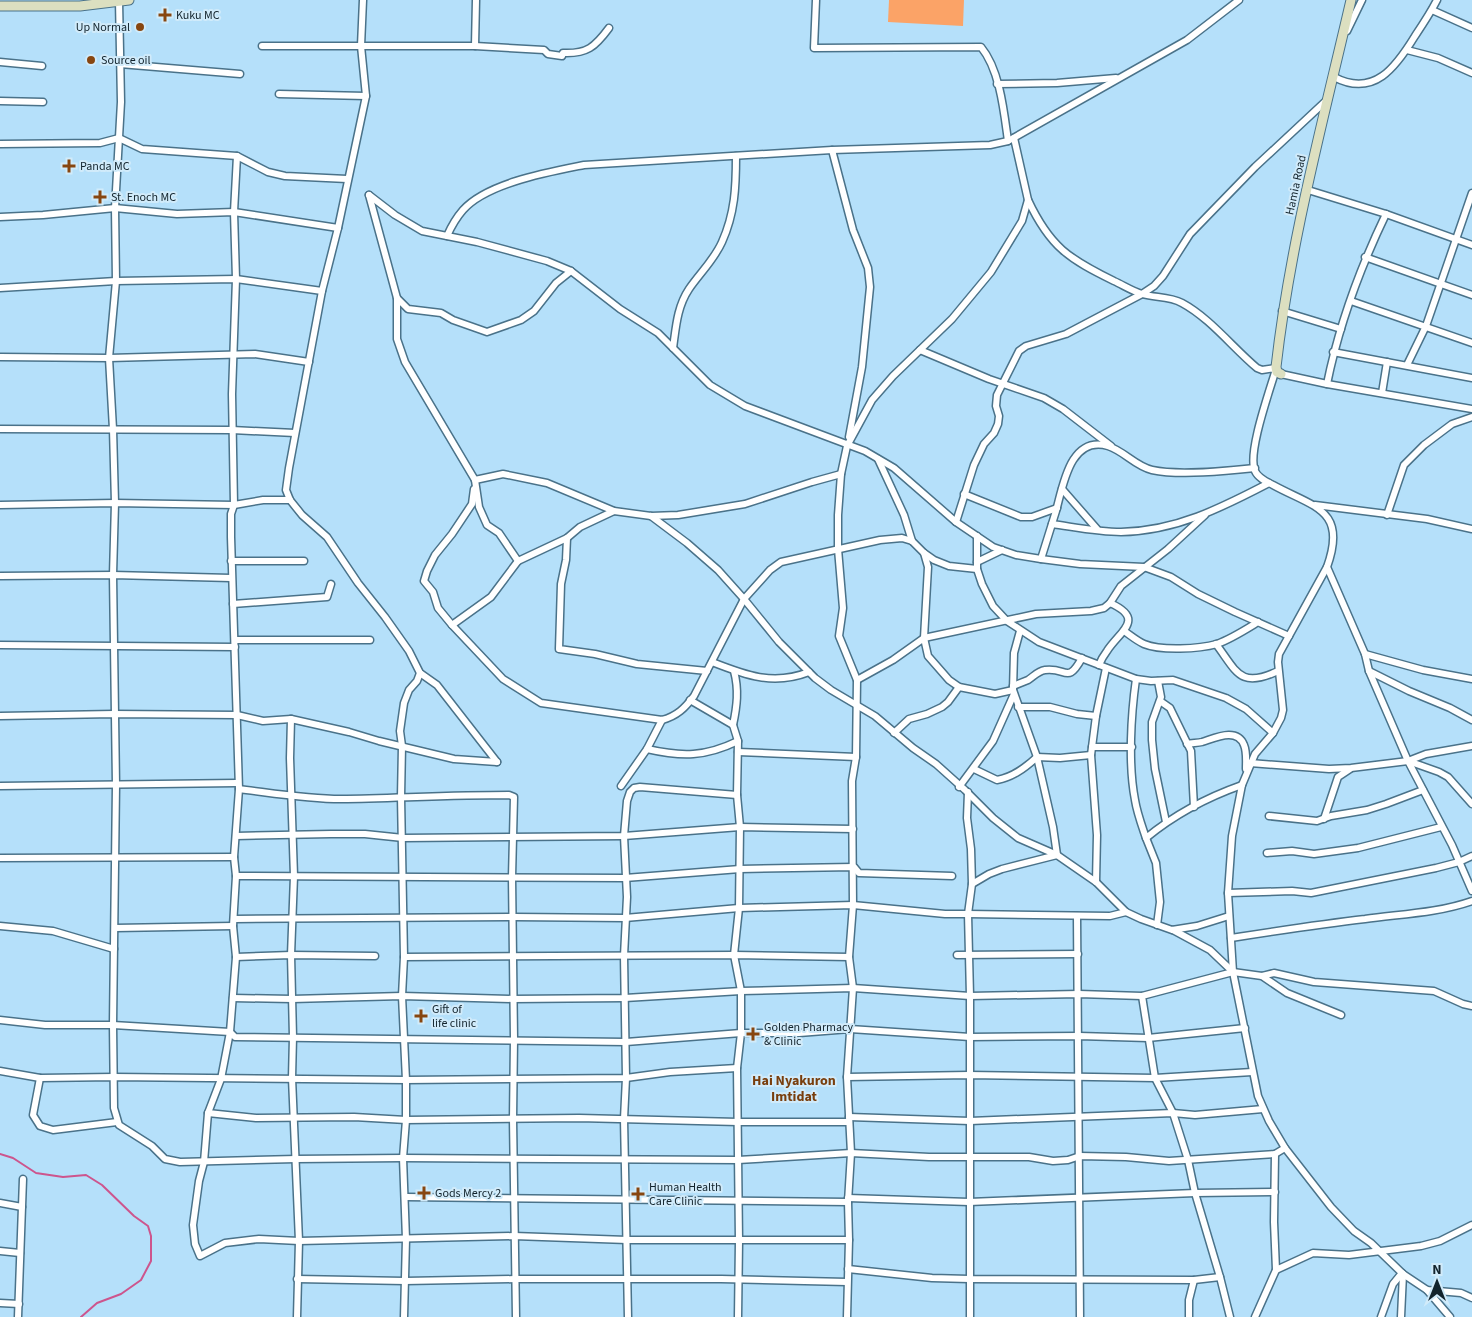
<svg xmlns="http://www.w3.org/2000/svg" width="1472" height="1317" font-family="'Source Sans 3',sans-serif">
  <rect width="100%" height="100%" fill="#b5e0fa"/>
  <polygon fill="#fba367" points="889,0 964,0 963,26 888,22"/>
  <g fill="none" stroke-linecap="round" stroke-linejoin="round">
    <polyline stroke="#cd558d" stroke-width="2" points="0,1154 13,1158 36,1173 63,1177 86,1175 102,1185 134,1216 148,1226 151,1236 151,1261 141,1280 121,1294 97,1303 81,1317"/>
    <defs>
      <g id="street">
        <polyline points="363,0 361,46 366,96 338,228 322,291 289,468 286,490 290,500 302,515 327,537 358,583 385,617 409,651 420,673 437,685 497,762"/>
        <path d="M816,0L814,48L981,47C1000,70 1004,112 1008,141"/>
        <polyline points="119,1 121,102 115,208 116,281 109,358 113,429 115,503 113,575 116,785 113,1025 114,1108 119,1125 152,1146 165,1159 180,1162 296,1159 403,1158 738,1160 851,1153 929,1157 1029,1157 1053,1161 1068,1160 1080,1156 1126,1157 1169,1161 1275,1154 1285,1148"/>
        <polyline points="1432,10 1472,28"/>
        <polyline points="1347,31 1362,0"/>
        <path d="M262,46H475L544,50L548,54L562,56L563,53C587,54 595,47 609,28"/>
        <polyline points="475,46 476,0"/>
        <polyline points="1407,50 1438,58 1472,73"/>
        <polyline points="0,62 42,66"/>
        <polyline points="120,64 240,74"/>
        <path d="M1334,77C1374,98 1396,67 1415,36C1423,24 1431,12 1437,0"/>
        <polyline points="997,84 1057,83 1116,78"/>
        <polyline points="279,94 366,96"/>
        <polyline points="0,101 43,102"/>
        <polyline points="0,144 100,143 119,138 142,149 237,156 268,172 285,176 347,179"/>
        <polyline points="832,150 853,230 868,268 870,287 862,367 849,437"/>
        <polyline points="237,156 234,212 236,279 232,394 234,505 231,514 231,537 239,789 234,857 236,876 233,926 236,957 230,1032 221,1079 208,1113 204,1162 199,1181 193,1225 195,1244 200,1256 225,1243 259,1239 299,1241 514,1236 627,1240 849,1240"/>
        <polyline points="1308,190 1386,214 1472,245"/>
        <polyline points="369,195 395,215 422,231 477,242 547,261 571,271 620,309 658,333 710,385 745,406 865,451 894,468 956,522 993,547 1016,555 1041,559 1080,564 1144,567 1171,577 1198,594 1235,612 1289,636"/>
        <polyline points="369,195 397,298 397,339 405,362 475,480 503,474 547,483 614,511 651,516 678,515 745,504 812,482 841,474"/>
        <path d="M1028,200C1050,247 1069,259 1114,281C1123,285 1132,291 1142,294C1155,298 1169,296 1182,303C1210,318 1233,348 1257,368L1262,370L1276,368"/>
        <polyline points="0,217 43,215 115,208 177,214 234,212 338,228"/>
        <path d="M447,236C451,227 456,218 463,210C487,183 549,172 584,165L832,150L990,145L1008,141L1187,40L1239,0"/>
        <polyline points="1365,257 1472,295"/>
        <polyline points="0,288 116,281 236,279 322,291"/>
        <polyline points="397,298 408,309 441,313 453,320 487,332 521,320 534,311 556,283 571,271"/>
        <polyline points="1351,301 1472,343"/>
        <polyline points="1282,311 1341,329"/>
        <path d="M673,348C676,327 677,307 689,289C700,273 714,260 722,242C735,213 736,187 736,156"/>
        <polyline points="920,350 989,379 1044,398 1063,409 1111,446"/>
        <polyline points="1333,352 1472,378"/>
        <polyline points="0,357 109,358 255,354 309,362"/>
        <polyline points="1407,365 1426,326 1472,193"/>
        <path d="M1276,369C1270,390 1247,453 1255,471C1258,478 1267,482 1273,485C1313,507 1348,509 1327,567L1365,654L1369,671L1408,761L1452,845L1472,891"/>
        <polyline points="1281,374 1327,384 1472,409"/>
        <path d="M1327,384C1339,325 1360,268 1386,214"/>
        <polyline points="1382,393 1387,362"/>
        <polyline points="0,429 232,430 295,433"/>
        <polyline points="878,459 904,515 912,541"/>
        <path d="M475,480L479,507L487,525L499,533L518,561L491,597L452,625L503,679L541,703L662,720C677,716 685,708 694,696L744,599L770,570L781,562L880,540L902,538L912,541L924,553L934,560L949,566L977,569"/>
        <polyline points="1062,489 1097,529"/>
        <polyline points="964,494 1021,517 1032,517 1057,508"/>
        <polyline points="0,505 115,503 234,505 263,500 290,500"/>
        <polyline points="1315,505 1427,519 1472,529"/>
        <polyline points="1387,515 1404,465 1424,445 1452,424 1472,417"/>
        <polyline points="651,516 687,543 718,570 744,599 779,642 815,678 831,690 875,716 913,748 936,764 965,790 993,818 1018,838 1057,855 1096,882 1126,912 1141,919 1172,930 1197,926 1229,916"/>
        <polyline points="956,522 974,465 984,444 994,433 998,424 999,416 996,406 997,395 1019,351 1026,346 1066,334 1142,294 1154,286 1163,276 1190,234 1255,167 1328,99"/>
        <path d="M1052,524C1074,527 1098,532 1121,532C1176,531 1221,508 1269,483"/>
        <polyline points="977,536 977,569 982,584 993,606 1007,621 1039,642 1136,679 1151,681 1173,680 1226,698 1246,709 1273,733"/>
        <polyline points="567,538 566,560 561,584 559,649 595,654 637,664 707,671"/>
        <polyline points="924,553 928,567 924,638 928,656 949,680 959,687 995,694 1013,690"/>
        <path d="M1041,559C1046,543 1051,527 1056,511C1063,486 1070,435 1108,446C1124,451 1135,466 1152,470C1179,476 1227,471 1255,468"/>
        <polyline points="231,561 304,561"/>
        <polyline points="518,561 567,538 580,527 614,511"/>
        <polyline points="977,562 1002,550"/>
        <polyline points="1327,567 1279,654 1278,662 1283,710 1281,718 1273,733 1255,754 1242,785 1232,836 1228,893 1233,972 1258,1096 1269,1121 1285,1148 1331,1207 1354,1231 1371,1243 1403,1274 1427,1290 1461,1293 1472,1298"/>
        <polyline points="0,576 113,575 231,578"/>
        <polyline points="233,604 327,597 331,584"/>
        <polyline points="452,625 438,608 433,592 424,581 427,571 435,555 452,534 472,504 474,489"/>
        <path d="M1124,631C1130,635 1137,641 1144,644C1161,651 1199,649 1217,644C1231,639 1245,630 1258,622"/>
        <polyline points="235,640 370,640"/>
        <path d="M1216,644C1237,672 1240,689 1278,671"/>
        <polyline points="0,645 235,647"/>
        <polyline points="1365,654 1423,670 1472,679"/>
        <path d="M712,662C745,675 773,686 809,672"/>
        <path d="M1099,665C1101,660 1104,655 1107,651C1120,631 1146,619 1110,603"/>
        <polyline points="1369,671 1409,691 1450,708 1472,720"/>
        <path d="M1136,679C1131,715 1128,764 1135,800C1137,813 1142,826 1146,838C1174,815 1208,797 1242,785"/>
        <polyline points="857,680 893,660 924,638 1036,614 1091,611 1104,608 1110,603 1121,586 1168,549 1205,515"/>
        <polyline points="1158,681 1161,697 1152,722 1152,740 1155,769 1166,822"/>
        <path d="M1013,686C1018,684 1023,682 1028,680C1034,676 1038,671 1045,670C1067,667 1067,685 1082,658"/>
        <polyline points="690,700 733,725 738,741 737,795 740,827 739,908 734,955 741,991 741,1033 737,1068 739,1241 738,1317"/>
        <polyline points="1160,701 1170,708 1191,751 1194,807"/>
        <polyline points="1018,707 1050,707 1077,714 1096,716"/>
        <polyline points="0,716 114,714 237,715 263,721 291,719 349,732 379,741 454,759 497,762"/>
        <polyline points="291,719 290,758 294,876 291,955 293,1037 292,1078 299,1241 297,1317"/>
        <path d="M733,725C737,706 739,690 734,671"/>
        <polyline points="894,733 909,719 927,714 942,707 948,702 959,687"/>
        <path d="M1187,744C1192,743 1198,743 1202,742C1215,738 1237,727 1244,745C1247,752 1246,761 1246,769"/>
        <polyline points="1092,747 1132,747"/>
        <path d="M647,749C682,757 705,757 738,741"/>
        <polyline points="738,752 856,757"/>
        <polyline points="1408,761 1439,772 1448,777 1472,804"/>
        <polyline points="1250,763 1329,769 1351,768 1408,761 1426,754 1472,746"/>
        <path d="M974,769L997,780C1013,777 1025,768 1037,757L1060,758L1091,755"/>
        <polyline points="0,786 237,783"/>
        <polyline points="621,786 647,749 662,720"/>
        <polyline points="959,787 993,741 1014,694"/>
        <path d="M239,789C272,793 307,799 341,799C397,798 453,795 509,795L514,797L512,877L514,1039L513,1119L516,1317"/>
        <polyline points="968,792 967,818 971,849 972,884 968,914 970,996 970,1317"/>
        <polyline points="1269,816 1317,821 1331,816 1367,810 1386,804 1423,790"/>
        <polyline points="1324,819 1338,777 1350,769"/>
        <polyline points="236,836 331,834 365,834 403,838 624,836 740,827 853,829"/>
        <polyline points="1146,838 1156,863 1160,902 1157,925"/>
        <polyline points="1267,853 1292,851 1314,854 1358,848 1441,827"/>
        <polyline points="0,858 234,857"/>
        <polyline points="236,876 625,878 740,869 854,867 859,873 952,876"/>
        <polyline points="1096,882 1097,835 1091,755 1096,716 1106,668"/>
        <polyline points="972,884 989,874 1002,869 1057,855 1053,827 1037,757 1013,690 1014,653 1020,631"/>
        <polyline points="1228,893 1292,891 1311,893 1436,868 1459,862 1472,856"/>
        <polyline points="1077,916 1080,1317"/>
        <polyline points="235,919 514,917 625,918 739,908 853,905 945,914 968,914 1110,916 1126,912"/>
        <polyline points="0,926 53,931 114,949"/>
        <polyline points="115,928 233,926"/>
        <polyline points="1173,930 1210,950 1233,972"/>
        <path d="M1231,938C1276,931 1321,924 1365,919C1401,914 1438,913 1472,901"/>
        <polyline points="957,955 1078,954"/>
        <polyline points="236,957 291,955 375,956"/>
        <polyline points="404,957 734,955 849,957"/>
        <polyline points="1262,976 1274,973 1314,982 1434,991 1463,1004 1472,1006"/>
        <polyline points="233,998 292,999 402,996 513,999 625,998 741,991 853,988 970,996 1079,994 1142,996"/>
        <polyline points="0,1020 45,1025 113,1025 230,1032 235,1037 626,1042 741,1033 799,1033 850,1029 970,1037 1079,1036 1148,1038 1245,1028"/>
        <polyline points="0,1071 40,1078 114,1077 406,1080 626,1078 670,1072 737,1068"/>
        <polyline points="847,1077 969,1075 1155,1078 1252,1072"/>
        <polyline points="40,1078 33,1115 40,1126 53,1130 117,1122"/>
        <polyline points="208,1113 256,1118 354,1117 406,1120 579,1118 738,1122 849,1122"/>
        <polyline points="849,1117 970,1121 1173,1113 1195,1115 1263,1109"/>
        <polyline points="1275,1154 1274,1222 1276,1270 1313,1253 1349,1255 1421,1246 1440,1241 1472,1225"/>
        <polyline points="406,1197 848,1202"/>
        <polyline points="848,1198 969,1202 1195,1193 1275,1192"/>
        <polyline points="0,1203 22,1207"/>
        <polyline points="0,1251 20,1253"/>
        <polyline points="848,1269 932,1278 969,1279 1194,1280 1220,1277"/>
        <polyline points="297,1279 405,1281 515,1279 721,1279 847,1282"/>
        <polyline points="1427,1290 1450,1317"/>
        <polyline points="0,1303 19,1304"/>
        <polyline points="18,1317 23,1179"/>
        <polyline points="404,1317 406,1239 403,1158 406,1120 406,1080 402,996 404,957 401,797 402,746 400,731 404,703 409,690 417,681 420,673"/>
        <polyline points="628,1317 624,1119 626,1078 624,956 627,897 624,836 627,801 630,792 634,788 640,787 737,795"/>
        <polyline points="847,1317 849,1240 848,1202 851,1153 847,1077 853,988 849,957 853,905 852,781 856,757 857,680 839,636 843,608 838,549 838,515 841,474 847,446 872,400 893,376 952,319 991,272 1022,221 1028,200 1014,138"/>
        <polyline points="1189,1317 1189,1300 1194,1280"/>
        <polyline points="1230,1317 1220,1277 1195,1193 1188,1160 1173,1113 1155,1078 1142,996 1233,972 1262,976 1287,993 1341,1015"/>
        <polyline points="1255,1317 1276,1270"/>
        <polyline points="1381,1317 1393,1284 1402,1273"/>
        <polyline points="1401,1317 1403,1274"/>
      </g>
      <g id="secondary">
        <polyline points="0,6 80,6 129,0"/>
        <path d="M1281,374L1277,372L1276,367C1290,243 1323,121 1351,0"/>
      </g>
    </defs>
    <use href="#street" stroke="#4a7289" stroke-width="9"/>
    <use href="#secondary" stroke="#4a7289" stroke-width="11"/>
    <use href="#street" stroke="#fff" stroke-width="6"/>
    <use href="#secondary" stroke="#dcdfc0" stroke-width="9"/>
  </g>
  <g fill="#874610" stroke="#d1ebfa" stroke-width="2">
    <path d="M162.5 7.5h5v5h5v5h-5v5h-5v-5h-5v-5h5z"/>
    <circle cx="140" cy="27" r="5"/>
    <circle cx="91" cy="60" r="5"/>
    <path d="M66.5 158.5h5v5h5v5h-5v5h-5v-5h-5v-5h5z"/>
    <path d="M97.5 189.5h5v5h5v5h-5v5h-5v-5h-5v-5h5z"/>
    <path d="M418.5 1008.5h5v5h5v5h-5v5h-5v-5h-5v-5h5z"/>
    <path d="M750.5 1026.5h5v5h5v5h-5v5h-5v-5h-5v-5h5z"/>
    <path d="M421.5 1185.5h5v5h5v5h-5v5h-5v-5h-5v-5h5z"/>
    <path d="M635.5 1186.5h5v5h5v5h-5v5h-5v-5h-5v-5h5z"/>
  </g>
  <g text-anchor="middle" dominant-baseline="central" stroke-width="4" stroke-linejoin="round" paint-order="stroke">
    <g font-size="12" fill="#13242d" stroke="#d1ebfa" text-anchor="start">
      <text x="176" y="15">Kuku MC</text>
      <text x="130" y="27" text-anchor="end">Up Normal</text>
      <text x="101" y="60">Source oil</text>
      <text x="80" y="166">Panda MC</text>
      <text x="111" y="197">St. Enoch MC</text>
      <text x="432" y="1009">Gift of<tspan x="432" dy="14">life clinic</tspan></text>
      <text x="764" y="1027">Golden Pharmacy<tspan x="764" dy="14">&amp; Clinic</tspan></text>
      <text x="649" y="1187">Human Health<tspan x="649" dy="14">Care Clinic</tspan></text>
      <text x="435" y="1193">Gods Mercy 2</text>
    </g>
    <g font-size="12" fill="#13242d" stroke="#d1ebfa">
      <text transform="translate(1296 185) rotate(-78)">Hamia Road</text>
    </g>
    <g font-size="14" font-weight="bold" fill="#783e0d" stroke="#d1ebfa">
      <text x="794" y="1081">Hai Nyakuron<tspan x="794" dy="16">Imtidat</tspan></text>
    </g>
  </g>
  <g transform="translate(1437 1282)" stroke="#d1ebfa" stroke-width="4" paint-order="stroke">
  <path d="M0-4L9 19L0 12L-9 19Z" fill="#13242d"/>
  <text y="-8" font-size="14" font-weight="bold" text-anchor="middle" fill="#13242d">N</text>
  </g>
</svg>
